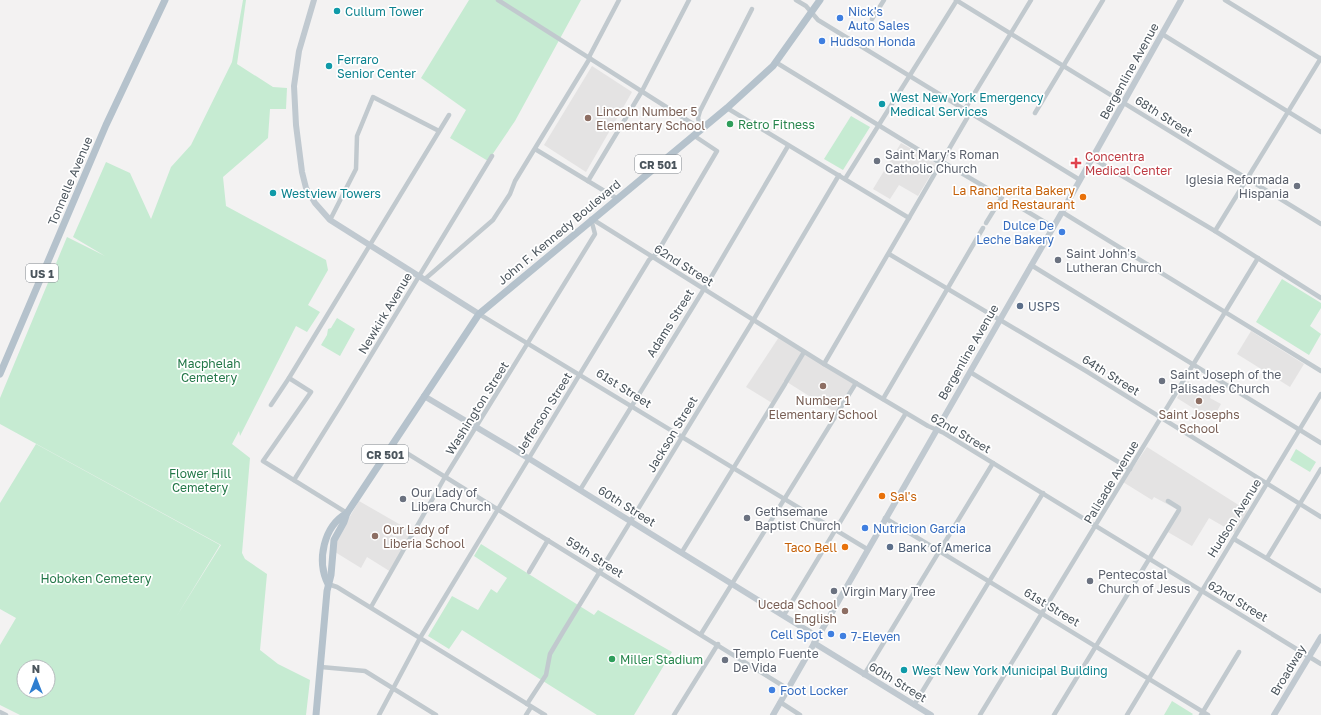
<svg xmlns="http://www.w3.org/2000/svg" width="1321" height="715" font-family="'Golos Text',sans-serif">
  <rect width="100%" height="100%" fill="#f3f2f2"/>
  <g fill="#e4e3e3">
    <polygon points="592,66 632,92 586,172 544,145"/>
    <polygon points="901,143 937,164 918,196 899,185 890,199 873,189"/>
    <polygon points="1251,331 1304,364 1290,387 1237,354"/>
    <polygon points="779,337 804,352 772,403 746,387"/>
    <polygon points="804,353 855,383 836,413 787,382"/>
    <polygon points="1188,381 1211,395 1210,398 1221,404 1212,420 1177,398"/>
    <polygon points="1147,447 1248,511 1235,533 1209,518 1192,546 1166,531 1178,510 1154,497 1152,500 1123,482"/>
    <polygon points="359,501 413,532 391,572 367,557 361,568 335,552 336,540"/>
  </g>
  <g fill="#c6ebd2" fill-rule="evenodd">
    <path d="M243,0H246L237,64L273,87L287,88L286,109H270L268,138L223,177L226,206L326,260L328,270L308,305L320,312L307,332L296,326L240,436L239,431L232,444L250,458L242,553L245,559L267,574L260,650L278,664L310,680L306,715H20L0,705V645L16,618L0,609V503L36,444L220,545L176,617L221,545L0,424V398L67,237L105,256L73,237L106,162L130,173L151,219L171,167L191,145L232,62ZM24,667H48V691H24Z"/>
    <polygon points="469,0 581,0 515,121 488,161 450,138 466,110 421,78"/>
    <polygon points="851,116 870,127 843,170 824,159"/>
    <polygon points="1282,279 1321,303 1321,308 1310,326 1321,334 1309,355 1256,322"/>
    <polygon points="337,318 355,329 340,356 321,345 327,335 328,329 331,328"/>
    <polygon points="1296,449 1316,462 1310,472 1290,460"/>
    <polygon points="481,544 594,615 598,610 672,652 634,715 597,715 462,630 449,649 428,636 452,596 478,610 491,589 497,593 507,578 474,556"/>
    <polygon points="1172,701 1193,714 1192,715 1164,715"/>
  </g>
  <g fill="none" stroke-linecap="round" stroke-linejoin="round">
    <g stroke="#c1c9ce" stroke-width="4.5">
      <polyline points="498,0 701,129"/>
      <polyline points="796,0 806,6 818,20 1080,180"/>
      <polyline points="956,0 1321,224"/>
      <polyline points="1225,0 1321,59"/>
      <polyline points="872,19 884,0"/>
      <polyline points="1162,34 1321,132"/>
      <polyline points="589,57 619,0"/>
      <polyline points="777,63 937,161 941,161 1002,197 986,223"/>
      <polyline points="727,108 909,218"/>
      <polyline points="965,109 1031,0"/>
      <polyline points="1035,113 1103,0"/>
      <polyline points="701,129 698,118 700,111 752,9"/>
      <polyline points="535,149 616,198"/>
      <polyline points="1092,158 1215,231 1321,298"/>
      <polyline points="845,179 957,0"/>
      <polyline points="588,181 642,91 689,0"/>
      <polyline points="1023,209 1053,227"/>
      <polyline points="1062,212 1321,371"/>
      <polyline points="592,219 824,364 928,426 944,433 1321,664"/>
      <polyline points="330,220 356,169 357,136 373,97 439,131"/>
      <polyline points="1215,231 1321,58"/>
      <polyline points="889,254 1086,371 1321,517"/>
      <polyline points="1031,265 1321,443"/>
      <polyline points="425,279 493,220 510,194 515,181 590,58"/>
      <polyline points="479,314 867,549"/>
      <polyline points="824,364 970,113"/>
      <polyline points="970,372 1130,469"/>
      <polyline points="289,378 311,392 263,461 347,513"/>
      <polyline points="786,382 804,352"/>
      <polyline points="883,399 983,228"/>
      <polyline points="271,405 289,378 449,115"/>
      <polyline points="392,444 788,689"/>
      <polyline points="294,480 342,403 492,156"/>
      <polyline points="580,490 707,284 788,146"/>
      <polyline points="885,518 1208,715"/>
      <polyline points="1234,539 1321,591"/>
      <polyline points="682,552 785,384"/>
      <polyline points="1267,558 1321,469"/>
      <polyline points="529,572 548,540"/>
      <polyline points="328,584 337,587 545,715"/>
      <polyline points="371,607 445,477 595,234 591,219"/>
      <polyline points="784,615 906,413"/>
      <polyline points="701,634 856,383"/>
      <polyline points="321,667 365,671 436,715"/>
      <polyline points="864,675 993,463"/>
      <polyline points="780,702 800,715"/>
      <polyline points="527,704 546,675 550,654 563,632 751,324 839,175"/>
      <polyline points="914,705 1043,493"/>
      <polyline points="0,712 6,715"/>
      <polyline points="379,715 420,638 649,260 657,253 717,151 693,135"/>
      <polyline points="526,715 531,707"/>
      <polyline points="674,715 718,644"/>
      <polyline points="980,715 1258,258"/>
      <polyline points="1054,715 1179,510 1179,508 1168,501"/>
      <polyline points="1127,715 1321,394"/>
      <polyline points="1201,715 1239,652"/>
    </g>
    <g stroke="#c0c9d0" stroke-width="6">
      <polyline points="314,0 299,51 294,86 296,125 302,172 306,188 315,203 330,220 479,314"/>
      <polyline points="424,396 528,458 818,637"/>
      <polyline points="814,643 931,715"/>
      <polyline points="773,715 1062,212 1181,0"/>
      <polyline points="1274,715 1321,637"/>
    </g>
    <g stroke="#b5c2cc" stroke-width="7">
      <polyline points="0,374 106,125 165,0"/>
      <path d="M328,584C316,560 324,526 347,513"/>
      <polyline points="316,715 327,591 331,575 334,540 344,522 347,513 479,314 727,108 773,66 820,0"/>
    </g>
  </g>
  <g fill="#0f9aa8" stroke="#fff" stroke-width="1.5">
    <circle cx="337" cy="11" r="4"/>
    <circle cx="329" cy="66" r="4"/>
    <circle cx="882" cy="104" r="4"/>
    <circle cx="273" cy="193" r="4"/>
    <circle cx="904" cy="670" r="4"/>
  </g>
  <g fill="#3f7fe0" stroke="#fff" stroke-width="1.5">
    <circle cx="840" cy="18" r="4"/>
    <circle cx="822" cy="41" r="4"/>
    <circle cx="1062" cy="232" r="4"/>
    <circle cx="865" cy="528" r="4"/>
    <circle cx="831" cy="634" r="4"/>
    <circle cx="843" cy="636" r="4"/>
    <circle cx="772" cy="690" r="4"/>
  </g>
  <g fill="#8d6e63" stroke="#fff" stroke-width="1.5">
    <circle cx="588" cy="118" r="4"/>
    <circle cx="823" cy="386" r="4"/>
    <circle cx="1199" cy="401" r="4"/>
    <circle cx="375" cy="536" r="4"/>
    <circle cx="845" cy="611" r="4"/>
  </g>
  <g fill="#2e9e5b" stroke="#fff" stroke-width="1.5">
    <circle cx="730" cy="124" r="4"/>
    <circle cx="612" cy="659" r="4"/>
  </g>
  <g fill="#6b7280" stroke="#fff" stroke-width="1.5">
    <circle cx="877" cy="161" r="4"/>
    <circle cx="1297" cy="186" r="4"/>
    <circle cx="1058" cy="260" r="4"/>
    <circle cx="1162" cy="381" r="4"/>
    <circle cx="403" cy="499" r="4"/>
    <circle cx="747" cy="518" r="4"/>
    <circle cx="1090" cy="581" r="4"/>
    <circle cx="834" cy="591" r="4"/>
    <circle cx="725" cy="660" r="4"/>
  </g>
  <path fill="#e0444e" stroke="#fff" stroke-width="1.5" d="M1074 157h4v4h4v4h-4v4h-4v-4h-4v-4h4z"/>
  <g fill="#e8710a" stroke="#fff" stroke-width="1.5">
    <circle cx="1083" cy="197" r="4"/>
    <circle cx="882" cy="496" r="4"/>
    <circle cx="845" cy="547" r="4"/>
  </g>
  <g fill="#5c6f8a" stroke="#fff" stroke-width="1.5">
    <circle cx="1020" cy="306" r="4"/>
    <circle cx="890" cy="547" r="4"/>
  </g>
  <g text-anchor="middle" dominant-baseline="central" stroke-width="3.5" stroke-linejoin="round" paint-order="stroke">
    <g fill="#fff" stroke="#81888e" stroke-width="1">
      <rect x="635" y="155" width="46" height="18" rx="3"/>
      <rect x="26" y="264" width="32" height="18" rx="3"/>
      <rect x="362" y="445" width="46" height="18" rx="3"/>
    </g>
    <g font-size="11" font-weight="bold" fill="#4b555d">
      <text x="658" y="164">CR 501</text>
      <text x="42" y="273">US 1</text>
      <text x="385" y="454">CR 501</text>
    </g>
    <g font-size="12" fill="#0d838f" stroke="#fff" text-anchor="start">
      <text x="345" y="11">Cullum Tower</text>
      <text x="337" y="59">Ferraro<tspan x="337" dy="14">Senior Center</tspan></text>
      <text x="890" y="97">West New York Emergency<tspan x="890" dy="14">Medical Services</tspan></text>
      <text x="281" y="193">Westview Towers</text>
      <text x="912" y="670">West New York Municipal Building</text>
    </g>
    <g font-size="12" fill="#366cbe" stroke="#fff" text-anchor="start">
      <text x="848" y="11">Nick's<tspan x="848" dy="14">Auto Sales</tspan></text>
      <text x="830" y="41">Hudson Honda</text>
      <text x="1054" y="225" text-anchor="end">Dulce De<tspan x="1054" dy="14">Leche Bakery</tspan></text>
      <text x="873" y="528">Nutricion Garcia</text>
      <text x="823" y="634" text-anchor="end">Cell Spot</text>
      <text x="851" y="636">7-Eleven</text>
      <text x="780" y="690">Foot Locker</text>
    </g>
    <g font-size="12" fill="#4b555d" stroke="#fff">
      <text transform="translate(1129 71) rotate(-61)">Bergenline Avenue</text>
      <text transform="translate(1164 116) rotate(32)">68th Street</text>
      <text transform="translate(70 181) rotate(-67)">Tonnelle Avenue</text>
      <text transform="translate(559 232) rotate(-40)">John F. Kennedy Boulevard</text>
      <text transform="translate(684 265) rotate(32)">62nd Street</text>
      <text transform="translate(385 313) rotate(-59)">Newkirk Avenue</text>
      <text transform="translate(670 323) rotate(-58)">Adams Street</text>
      <text transform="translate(968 352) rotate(-60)">Bergenline Avenue</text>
      <text transform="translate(1111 375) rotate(32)">64th Street</text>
      <text transform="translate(624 388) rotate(32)">61st Street</text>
      <text transform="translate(477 408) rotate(-58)">Washington Street</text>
      <text transform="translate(544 413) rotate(-58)">Jefferson Street</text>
      <text transform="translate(961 433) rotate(30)">62nd Street</text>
      <text transform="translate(672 434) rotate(-59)">Jackson Street</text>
      <text transform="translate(1111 482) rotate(-59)">Palisade Avenue</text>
      <text transform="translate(627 506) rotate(32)">60th Street</text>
      <text transform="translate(1234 518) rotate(-58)">Hudson Avenue</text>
      <text transform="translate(595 557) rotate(32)">59th Street</text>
      <text transform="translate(1238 601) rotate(31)">62nd Street</text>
      <text transform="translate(1052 607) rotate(31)">61st Street</text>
      <text transform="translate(1288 670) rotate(-59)">Broadway</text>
      <text transform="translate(898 682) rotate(31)">60th Street</text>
    </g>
    <g font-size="12" fill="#785e54" stroke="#fff" text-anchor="start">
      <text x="596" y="111">Lincoln Number 5<tspan x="596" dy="14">Elementary School</tspan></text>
      <text x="823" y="400" text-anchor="middle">Number 1<tspan x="823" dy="14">Elementary School</tspan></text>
      <text x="1199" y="414" text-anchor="middle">Saint Josephs<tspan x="1199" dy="14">School</tspan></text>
      <text x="383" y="529">Our Lady of<tspan x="383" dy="14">Liberia School</tspan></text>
      <text x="837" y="604" text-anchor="end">Uceda School<tspan x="837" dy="14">English</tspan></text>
    </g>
    <g font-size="12" fill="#27864d" stroke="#fff" text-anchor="start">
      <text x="738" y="124">Retro Fitness</text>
      <text x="620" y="659">Miller Stadium</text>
    </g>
    <g font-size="12" fill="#5b616d" stroke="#fff" text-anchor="start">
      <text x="885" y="154">Saint Mary's Roman<tspan x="885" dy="14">Catholic Church</tspan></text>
      <text x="1289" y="179" text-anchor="end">Iglesia Reformada<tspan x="1289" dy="14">Hispania</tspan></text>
      <text x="1066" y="253">Saint John's<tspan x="1066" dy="14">Lutheran Church</tspan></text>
      <text x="1170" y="374">Saint Joseph of the<tspan x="1170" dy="14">Palisades Church</tspan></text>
      <text x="411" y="492">Our Lady of<tspan x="411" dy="14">Libera Church</tspan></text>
      <text x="755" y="511">Gethsemane<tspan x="755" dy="14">Baptist Church</tspan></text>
      <text x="1098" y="574">Pentecostal<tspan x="1098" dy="14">Church of Jesus</tspan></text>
      <text x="842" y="591">Virgin Mary Tree</text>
      <text x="733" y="653">Templo Fuente<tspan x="733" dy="14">De Vida</tspan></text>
    </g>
    <g font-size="12" fill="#be3a42" stroke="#fff" text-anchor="start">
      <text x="1085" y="156">Concentra<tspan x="1085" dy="14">Medical Center</tspan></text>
    </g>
    <g font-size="12" fill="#c56008" stroke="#fff" text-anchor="end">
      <text x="1075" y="190">La Rancherita Bakery<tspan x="1075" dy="14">and Restaurant</tspan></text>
      <text x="890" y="496" text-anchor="start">Sal's</text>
      <text x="837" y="547">Taco Bell</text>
    </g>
    <g font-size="12" fill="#4e5e75" stroke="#fff" text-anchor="start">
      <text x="1028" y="306">USPS</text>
      <text x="898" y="547">Bank of America</text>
    </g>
    <g font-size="12" fill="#237748" stroke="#fff">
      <text x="209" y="363">Macphelah<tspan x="209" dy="14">Cemetery</tspan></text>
      <text x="200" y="473">Flower Hill<tspan x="200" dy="14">Cemetery</tspan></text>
      <text x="96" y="578">Hoboken Cemetery</text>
    </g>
  </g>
  <g transform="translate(36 679)"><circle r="19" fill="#ffffff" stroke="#b7bbbe"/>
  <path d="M0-3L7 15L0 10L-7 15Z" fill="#2f7ed0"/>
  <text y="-6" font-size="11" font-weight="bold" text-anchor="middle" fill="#4b555d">N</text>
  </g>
</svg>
